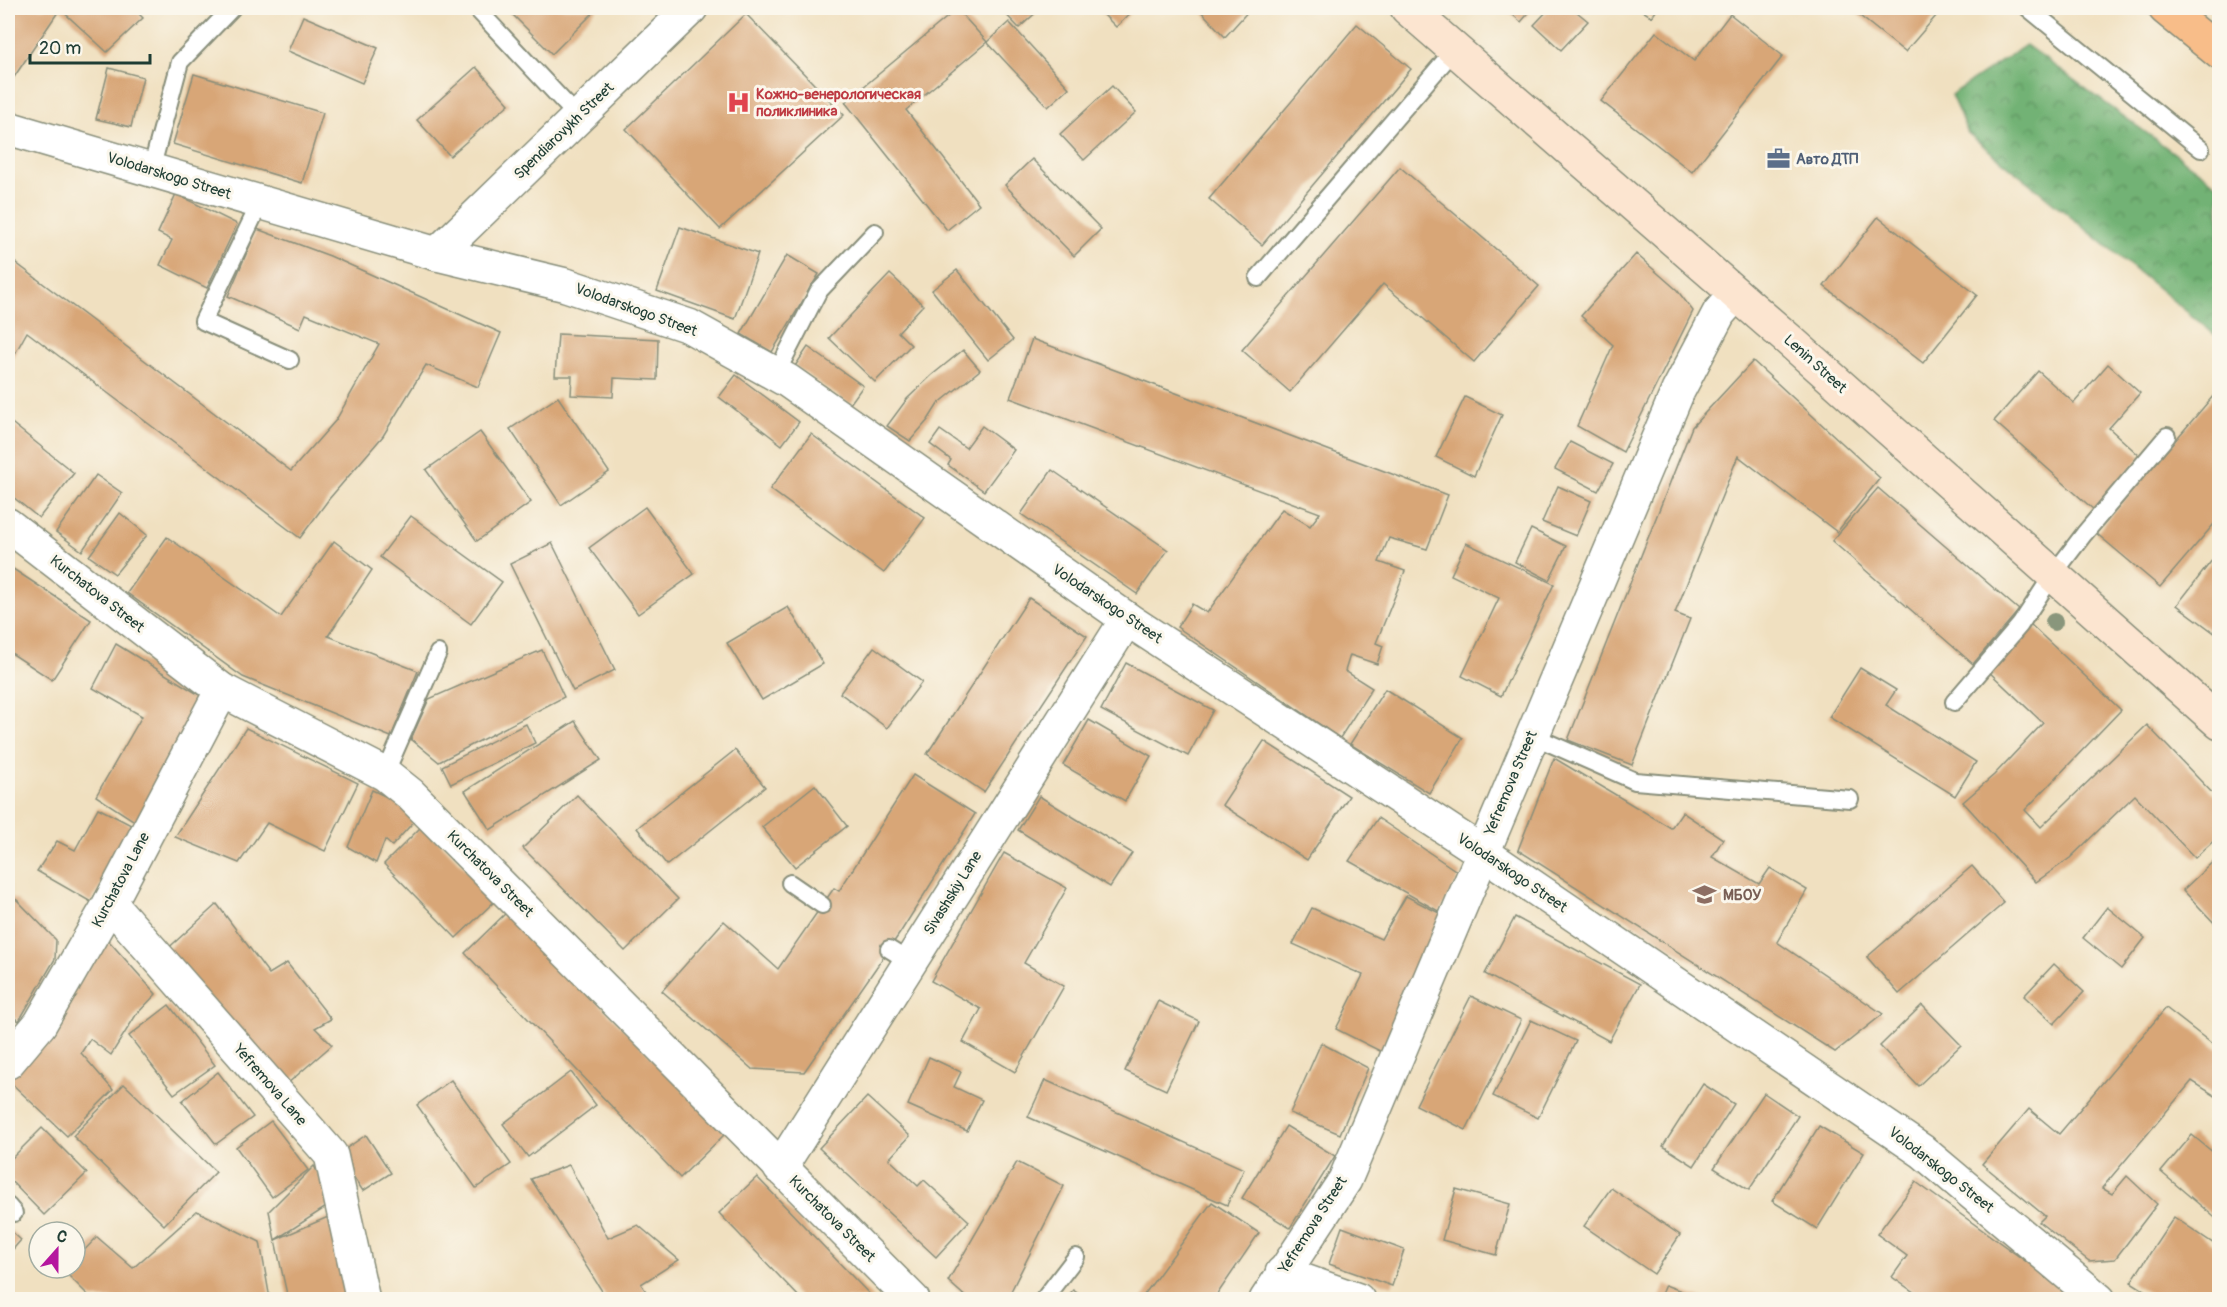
<svg xmlns="http://www.w3.org/2000/svg" width="2227" height="1307" font-family="Pangolin,sans-serif">
  <defs>
    <pattern id="forest-crowns" width="20" height="18" patternUnits="userSpaceOnUse" patternTransform="scale(1.5)"><rect width="20" height="18" fill="#72b274"/><path d="M2 6a3 3 0 1 1 6 0M12 15a3 3 0 1 1 6 0" fill="none" stroke="#5d9260"/></pattern>
  </defs>
  <rect width="100%" height="100%" fill="#fbf7ec"/>
  <filter id="ink" filterUnits="userSpaceOnUse"><feTurbulence type="fractalNoise" baseFrequency=".0167" numOctaves="2"/><feDisplacementMap in="SourceGraphic" scale="12" xChannelSelector="R" yChannelSelector="G"/><feConvolveMatrix kernelMatrix="1 2 1 2 8 2 1 2 1" color-interpolation-filters="sRGB"/></filter>
  <filter id="wash" filterUnits="userSpaceOnUse"><feTurbulence type="fractalNoise" baseFrequency=".008" numOctaves="4" result="noise"/><feDisplacementMap in="SourceGraphic" scale="24" xChannelSelector="R" yChannelSelector="G"/><feGaussianBlur stdDeviation="1.35" result="paint"/><feColorMatrix in="noise" values="0 0 0 0 0 0 0 0 0 0 0 0 0 0 0 0 0 1.4 0 .05"/><feComposite in="paint" operator="in"/></filter>
  <g filter="url(#wash)">
    <rect width="100%" height="100%" fill="#f0e0c0"/>
    <polygon fill="url(#forest-crowns)" stroke="#487854" stroke-width="1.5" points="2026,45 2219,186 2219,338 1968,133 1951,95"/>
    <g id="blocks">
      <g fill="#d8a677">
        <polygon points="8,8 138,8 136,11 143,18 107,52 60,9 8,86 8,21 11,16"/>
        <polygon points="506,8 598,8 552,54"/>
        <polygon points="1000,8 1041,8 1019,28"/>
        <polygon points="1097,8 1136,8 1116,27"/>
        <polygon points="1198,8 1251,8 1225,37"/>
        <polygon points="1505,8 1533,8 1521,22"/>
        <polygon points="1550,8 1572,8 1588,21 1561,50 1534,25"/>
        <polygon points="1638,8 1658,8 1652,17"/>
        <polygon points="1850,8 1943,8 1905,52"/>
        <polygon points="957,9 987,42 906,110 979,204 947,230 845,102"/>
        <polygon points="746,14 844,115 720,229 626,129"/>
        <polygon points="1730,14 1783,56 1692,172 1601,101 1656,32 1694,61"/>
        <polygon points="303,16 378,48 362,83 288,51"/>
        <polygon points="1009,22 1069,88 1048,107 987,42"/>
        <polygon points="1357,24 1411,69 1262,245 1209,199"/>
        <polygon points="476,67 509,104 450,156 417,120"/>
        <polygon points="109,68 143,77 131,127 96,119"/>
        <polygon points="194,74 323,113 302,183 173,144"/>
        <polygon points="1112,86 1136,112 1084,160 1060,134"/>
        <polygon points="1032,159 1101,229 1074,256 1005,185"/>
        <polygon points="1400,167 1539,286 1474,362 1383,284 1290,392 1242,350"/>
        <polygon points="176,194 237,224 207,288 160,265 172,240 158,233"/>
        <polygon points="1878,217 1977,295 1923,363 1824,286"/>
        <polygon points="680,227 758,254 735,319 657,291"/>
        <polygon points="257,229 330,256 501,333 478,387 426,365 383,436 329,499 300,538 27,332 8,366 8,257 291,471 336,420 379,344 306,314 300,328 228,296"/>
        <polygon points="1636,254 1677,290 1693,311 1623,452 1577,426 1613,345 1581,316"/>
        <polygon points="787,255 819,274 772,352 741,334"/>
        <polygon points="957,270 1013,340 988,360 932,290"/>
        <polygon points="890,274 923,305 898,332 911,345 875,382 829,338"/>
        <polygon points="558,334 658,339 657,380 614,378 613,397 571,395 572,376 555,376"/>
        <polygon points="1032,339 1448,495 1427,549 1389,538 1379,562 1405,571 1376,643 1383,646 1377,664 1350,655 1345,671 1372,688 1340,738 1177,627 1192,604 1207,613 1282,509 1310,526 1320,513 1010,398"/>
        <polygon points="808,347 863,386 850,404 795,366"/>
        <polygon points="963,350 980,370 938,404 928,420 910,441 887,426 907,399 932,375"/>
        <polygon points="1753,361 1880,478 1837,532 1738,456 1675,613 1690,619 1632,765 1568,740 1692,427"/>
        <polygon points="2108,364 2140,393 2109,428 2141,457 2094,510 1994,421 2038,371 2074,403"/>
        <polygon points="736,375 799,422 782,445 719,397"/>
        <polygon points="2220,388 2220,517 2160,587 2096,533"/>
        <polygon points="558,397 609,472 561,505 510,429"/>
        <polygon points="1465,397 1502,415 1474,476 1436,457"/>
        <polygon points="8,420 74,473 39,518 8,493"/>
        <polygon points="982,426 1014,450 984,491 948,465 951,460 930,444 940,430 966,448"/>
        <polygon points="480,432 531,502 477,541 426,470"/>
        <polygon points="811,434 925,518 884,573 770,489"/>
        <polygon points="1570,442 1613,464 1598,491 1555,469"/>
        <polygon points="1052,470 1168,550 1137,594 1021,514"/>
        <polygon points="96,475 122,493 82,551 56,532"/>
        <polygon points="1558,486 1591,501 1576,536 1542,522"/>
        <polygon points="1878,488 2019,610 1973,664 1832,541"/>
        <polygon points="645,507 694,574 638,614 589,548"/>
        <polygon points="120,513 147,535 115,574 89,556"/>
        <polygon points="411,516 502,582 471,624 380,557"/>
        <polygon points="1531,529 1566,546 1549,580 1515,562"/>
        <polygon points="167,537 281,617 334,541 372,570 328,636 418,671 391,737 243,677 127,593"/>
        <polygon points="552,543 615,670 573,691 510,564"/>
        <polygon points="1466,543 1554,584 1501,696 1462,676 1499,598 1451,575"/>
        <polygon points="2220,550 2220,637 2177,605"/>
        <polygon points="10,567 91,620 52,680 8,651 8,570"/>
        <polygon points="1029,598 1087,636 984,792 927,754"/>
        <polygon points="788,607 823,664 762,700 727,643"/>
        <polygon points="2029,623 2121,710 2025,810 2041,827 2147,725 2220,801 2220,835 2195,858 2135,795 2070,858 2036,882 1963,802 1994,775 2043,723 1986,669"/>
        <polygon points="116,644 206,699 139,824 96,796 142,716 93,688"/>
        <polygon points="874,647 922,682 887,728 840,693"/>
        <polygon points="542,650 564,697 439,762 411,739 429,699"/>
        <polygon points="1126,663 1213,710 1188,756 1101,710"/>
        <polygon points="1860,668 1896,690 1886,705 1976,762 1955,796 1829,717"/>
        <polygon points="1385,689 1463,738 1429,793 1350,744"/>
        <polygon points="1089,720 1151,756 1125,801 1063,765"/>
        <polygon points="575,721 601,760 490,830 465,791"/>
        <polygon points="526,724 535,743 451,784 442,766"/>
        <polygon points="246,728 358,783 325,851 267,823 239,863 175,837"/>
        <polygon points="1264,741 1349,796 1307,860 1222,805"/>
        <polygon points="735,750 765,787 667,865 637,828"/>
        <polygon points="1554,758 1671,828 1682,812 1723,839 1712,857 1759,884 1770,868 1807,890 1777,942 1883,1014 1835,1052 1518,850"/>
        <polygon points="913,775 975,814 900,933 804,1072 752,1069 662,991 724,921 778,969 834,888 839,891"/>
        <polygon points="815,785 847,826 795,867 762,827"/>
        <polygon points="372,790 402,804 417,818 392,846 385,840 376,863 348,847"/>
        <polygon points="577,795 678,899 625,951 523,848"/>
        <polygon points="1039,796 1132,853 1110,887 1018,830"/>
        <polygon points="98,808 135,827 91,902 37,871 57,841 75,850"/>
        <polygon points="1378,818 1461,874 1440,912 1349,861"/>
        <polygon points="423,825 496,900 456,938 384,864"/>
        <polygon points="1004,853 1067,888 1024,963 1064,986 1015,1072 963,1042 981,1009 931,981"/>
        <polygon points="2220,855 2220,929 2183,890"/>
        <polygon points="1972,866 2004,903 1899,994 1867,957"/>
        <polygon points="1406,896 1443,915 1382,1052 1336,1029 1363,975 1293,944 1312,908 1381,939"/>
        <polygon points="8,897 17,900 56,940 55,959 19,1021 8,1014"/>
        <polygon points="217,904 269,974 287,963 331,1019 315,1028 332,1045 287,1084 164,952"/>
        <polygon points="2107,907 2145,938 2121,969 2083,938"/>
        <polygon points="508,911 726,1133 680,1178 465,953"/>
        <polygon points="1515,917 1640,984 1609,1041 1485,974"/>
        <polygon points="108,940 156,994 136,1015 111,1055 90,1039 81,1053 113,1090 67,1136 9,1081"/>
        <polygon points="2054,964 2084,992 2054,1024 2024,996"/>
        <polygon points="1471,996 1521,1020 1466,1130 1416,1105"/>
        <polygon points="1158,1001 1199,1021 1166,1090 1125,1071"/>
        <polygon points="169,1005 215,1065 174,1094 129,1036"/>
        <polygon points="1922,1005 1961,1045 1918,1086 1880,1046"/>
        <polygon points="2166,1008 2220,1050 2220,1099 2192,1081 2102,1188 2112,1194 2127,1176 2157,1204 2115,1259 2089,1261 2039,1222 2045,1216 1982,1164 2029,1109 2059,1134"/>
        <polygon points="1531,1020 1576,1041 1538,1118 1493,1096"/>
        <polygon points="1321,1043 1368,1068 1340,1134 1290,1113"/>
        <polygon points="929,1057 961,1072 954,1087 982,1100 967,1131 908,1105"/>
        <polygon points="218,1072 253,1117 216,1144 182,1101"/>
        <polygon points="571,1072 596,1105 528,1157 503,1124"/>
        <polygon points="451,1080 511,1164 476,1188 417,1105"/>
        <polygon points="1045,1080 1244,1169 1227,1205 1028,1117"/>
        <polygon points="124,1084 216,1172 164,1225 73,1136"/>
        <polygon points="1703,1084 1734,1104 1694,1166 1663,1146"/>
        <polygon points="1764,1093 1798,1116 1749,1190 1714,1168"/>
        <polygon points="867,1097 910,1136 889,1159 918,1186 924,1180 969,1221 936,1257 819,1148"/>
        <polygon points="271,1121 308,1170 272,1197 236,1147"/>
        <polygon points="1286,1126 1335,1156 1290,1228 1242,1198"/>
        <polygon points="1819,1126 1864,1153 1817,1229 1772,1201"/>
        <polygon points="42,1128 87,1173 44,1215 8,1178 8,1162"/>
        <polygon points="366,1135 391,1173 363,1191 338,1154"/>
        <polygon points="2192,1135 2220,1158 2220,1222 2161,1172"/>
        <polygon points="1017,1162 1064,1186 1007,1299 968,1299 948,1281"/>
        <polygon points="569,1165 608,1238 638,1225 679,1260 641,1284 651,1299 607,1299 531,1179"/>
        <polygon points="314,1166 334,1202 275,1240 328,1217 354,1294 333,1299 288,1299 275,1240 269,1211"/>
        <polygon points="757,1177 874,1299 801,1299 719,1213"/>
        <polygon points="1916,1182 2075,1297 2073,1299 1924,1299 1892,1277 1907,1256 1877,1234"/>
        <polygon points="1611,1188 1680,1235 1654,1274 1584,1226"/>
        <polygon points="1456,1189 1510,1204 1496,1255 1442,1240"/>
        <polygon points="1212,1202 1259,1233 1214,1299 1141,1299"/>
        <polygon points="197,1211 260,1242 270,1299 92,1299 64,1271 67,1268 75,1268 75,1260 97,1237 133,1268"/>
        <polygon points="2174,1217 2220,1248 2220,1289 2212,1299 2158,1299 2131,1282"/>
        <polygon points="1342,1227 1404,1250 1392,1286 1329,1264"/>
        <polygon points="8,1228 21,1240 8,1255"/>
        <polygon points="1665,1285 1703,1299 1659,1299"/>
        <polygon points="1073,1290 1086,1299 1065,1299"/>
      </g>
    </g>
  </g>
  <g filter="url(#ink)">
    <use href="#blocks" fill-opacity="0" stroke="#888e7a" stroke-width="1.5"/>
    <g fill="none" stroke-linecap="round" stroke-linejoin="round">
      <defs>
        <g id="service">
          <polyline points="476,8 578,117"/>
          <polyline points="2028,8 2201,149"/>
          <polyline points="151,170 180,62 232,8"/>
          <polyline points="260,203 203,321 290,360"/>
          <polyline points="1258,278 1455,49"/>
          <polyline points="776,374 818,292 875,232"/>
          <polyline points="1954,702 2020,625 2052,576 2084,534 2167,436"/>
          <polyline points="1531,735 1635,781 1850,799"/>
          <polyline points="385,774 438,653"/>
          <polyline points="790,883 822,905"/>
          <polyline points="889,949 910,962"/>
          <polyline points="8,1206 14,1213"/>
          <polyline points="1043,1300 1076,1257"/>
        </g>
        <g id="minor">
          <polyline points="8,128 437,254 566,285 689,326 788,381 1127,619 1482,852 1922,1151 2099,1300"/>
          <polyline points="437,254 691,8"/>
          <polyline points="8,525 222,690 385,774 410,794 913,1300"/>
          <polyline points="110,903 331,1155 363,1300"/>
          <polyline points="8,1062 40,1024 110,903 222,690"/>
          <polyline points="780,1168 1127,619"/>
          <polyline points="1282,1273 1358,1300"/>
          <polyline points="1266,1300 1345,1180 1678,391 1719,313 1735,295"/>
        </g>
        <polyline id="secondary" points="1407,8 1789,340 2220,723"/>
        <polyline id="primary" points="2165,8 2220,53"/>
      </defs>
      <use href="#service" stroke="#888e7a" stroke-width="20"/>
      <use href="#minor" stroke="#888e7a" stroke-width="36"/>
      <use href="#secondary" stroke="#888e7a" stroke-width="36"/>
      <use href="#primary" stroke="#888e7a" stroke-width="36"/>
      <use href="#service" stroke="#fff" stroke-width="16"/>
      <use href="#minor" stroke="#fff" stroke-width="33"/>
      <use href="#secondary" stroke="#fce5d0" stroke-width="33"/>
      <use href="#primary" stroke="#f8bd89" stroke-width="33"/>
    </g>
    <circle fill="#89967c" cx="2054" cy="622" r="9"/>
  </g>
  <defs>
    <symbol id="hospital-bare" viewBox="-9 -9 18 18"><path d="M-5-5h3v3.5h4V-5h3V5h-3V1.5h-4V5h-3Z" fill="#e0444e" stroke="#fbf7ec" stroke-width="2.5" paint-order="stroke"/></symbol>
    <symbol id="office-bare" viewBox="-9 -9 18 18"><path d="M-6-3h4V-5.5h4V-3h4V5H-6ZM-1-4.5V-3h2v-1.5ZM-6 0V1H6V0Z" fill="#5c6f8a" stroke="#fbf7ec" stroke-width="2.5" paint-order="stroke"/></symbol>
    <symbol id="school-bare" viewBox="-9 -9 18 18"><path d="M0-5L7-2L0 1L-7-2ZM-4 1L0 2.5L4 1V4Q0 6-4 4Z" fill="#8d6e63" stroke="#fbf7ec" stroke-width="2.5" paint-order="stroke"/></symbol>
  </defs>
  <g fill-rule="evenodd">
    <use href="#hospital-bare" x="722" y="86" width="33" height="33"/>
    <use href="#office-bare" x="1762" y="142" width="33" height="33"/>
    <use href="#school-bare" x="1688" y="878" width="33" height="33"/>
  </g>
  <g text-anchor="middle" dominant-baseline="central" stroke-width="6" stroke-linejoin="round" paint-order="stroke">
    <g font-size="15" font-weight="bold" fill="#be3a42" stroke="#fbf7ec" text-anchor="start">
      <text x="756" y="94">Кожно-венерологическая<tspan x="756" dy="17">поликлиника</tspan></text>
    </g>
    <g font-size="15" fill="#1f3d34" stroke="#fbf7ec">
      <text transform="translate(564 131) rotate(-44)">Spendiarovykh Street</text>
      <text transform="translate(169 176) rotate(17)">Volodarskogo Street</text>
      <text transform="translate(636 310) rotate(20)">Volodarskogo Street</text>
      <text transform="translate(1815 364) rotate(42)">Lenin Street</text>
      <text transform="translate(97 594) rotate(38)">Kurchatova Street</text>
      <text transform="translate(1107 604) rotate(34)">Volodarskogo Street</text>
      <text transform="translate(1511 783) rotate(-67)">Yefremova Street</text>
      <text transform="translate(1512 873) rotate(34)">Volodarskogo Street</text>
      <text transform="translate(490 874) rotate(45)">Kurchatova Street</text>
      <text transform="translate(121 880) rotate(-62)">Kurchatova Lane</text>
      <text transform="translate(953 893) rotate(-58)">Sivashskiy Lane</text>
      <text transform="translate(270 1085) rotate(49)">Yefremova Lane</text>
      <text transform="translate(1941 1170) rotate(38)">Volodarskogo Street</text>
      <text transform="translate(832 1219) rotate(45)">Kurchatova Street</text>
      <text transform="translate(1313 1225) rotate(-57)">Yefremova Street</text>
    </g>
    <g font-size="15" font-weight="bold" fill="#4e5e75" stroke="#fbf7ec" text-anchor="start">
      <text x="1796" y="159">Авто ДТП</text>
    </g>
    <g font-size="15" font-weight="bold" fill="#785e54" stroke="#fbf7ec" text-anchor="start">
      <text x="1723" y="895">МБОУ</text>
    </g>
  </g>
  <rect width="2227" height="1307" fill="none" stroke="#fbf7ec" stroke-width="30"/>
  <g transform="translate(57 1250) rotate(21)"><circle r="28" fill="#fbf7ec" stroke="#a3ada2" stroke-width="1.5"/>
  <path d="M0-4.5L10 22L0 15L-10 22Z" fill="#b5179e"/>
  <text y="-9" font-size="16" font-weight="bold" text-anchor="middle" fill="#1f3d34">С</text>
  </g>
  <path d="M30 54v9h120v-9" fill="none" stroke="#1f3d34" stroke-width="3"/>
  <text x="39" y="54" font-size="18" fill="#1f3d34" stroke="#fbf7ec" stroke-width="4.5" paint-order="stroke">20 m</text>
</svg>
